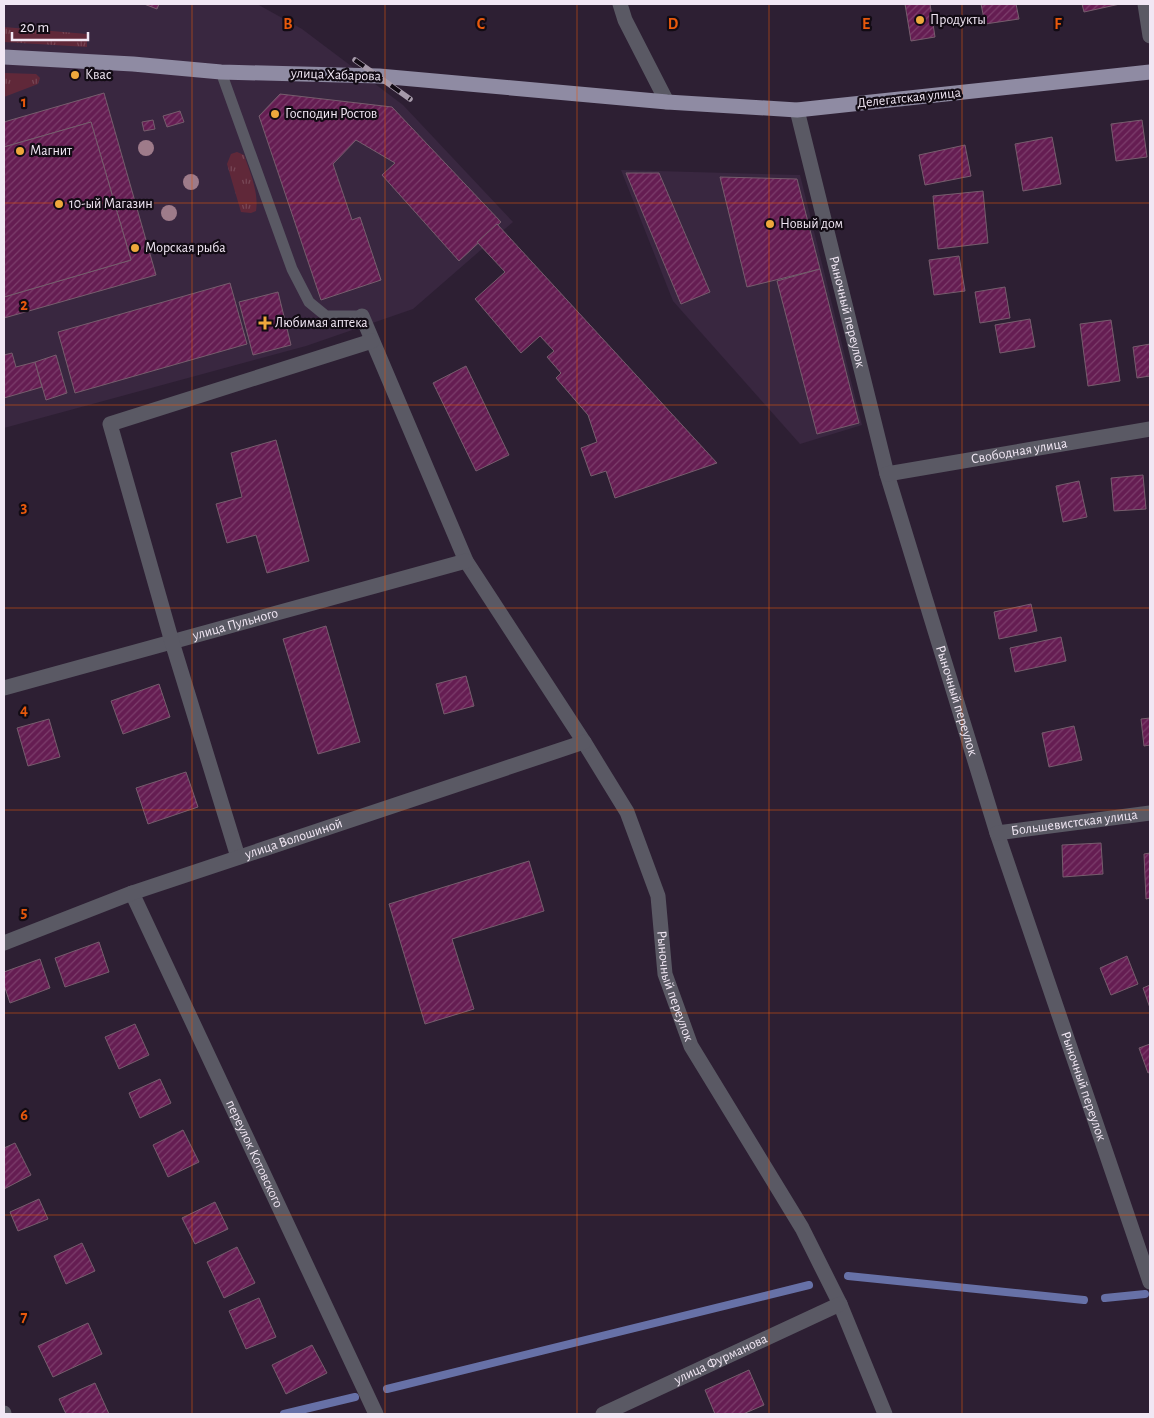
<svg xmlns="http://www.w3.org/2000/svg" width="1154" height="1418" font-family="'Alegreya Sans',sans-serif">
  <defs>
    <pattern id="grass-tufts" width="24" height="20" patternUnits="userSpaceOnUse" patternTransform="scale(1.25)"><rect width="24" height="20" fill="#602839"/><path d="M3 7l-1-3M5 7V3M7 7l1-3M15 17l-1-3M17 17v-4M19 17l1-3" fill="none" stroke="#774756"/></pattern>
    <pattern id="building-hatch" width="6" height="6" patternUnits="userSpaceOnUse" patternTransform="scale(1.25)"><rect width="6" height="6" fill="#651d52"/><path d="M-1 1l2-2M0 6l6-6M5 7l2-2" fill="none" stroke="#7c3e6c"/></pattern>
  </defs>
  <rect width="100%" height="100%" fill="#2d1f33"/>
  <g fill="#392740">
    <polygon points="4,4 257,4 302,29 403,105 513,222 413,309 306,346 4,428"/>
    <polygon points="621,170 800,175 862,425 800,444 673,301"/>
  </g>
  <g fill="url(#grass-tufts)">
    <polygon points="4,27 87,34 87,47 4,42"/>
    <polygon points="4,73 36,74 40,78 38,84 4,97"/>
    <path d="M237,152L244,155C250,172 259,193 256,211L251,213L241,212L227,164L231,154Z"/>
  </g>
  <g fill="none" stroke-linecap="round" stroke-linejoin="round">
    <g stroke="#6771a7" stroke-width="8">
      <polyline points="848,1276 1084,1300"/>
      <polyline points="1105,1298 1145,1294"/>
      <polyline points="387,1389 809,1285"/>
      <polyline points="284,1414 355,1397"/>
    </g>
  </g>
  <g fill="url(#building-hatch)" stroke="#765d6d">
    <polygon points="144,4 159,4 157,9"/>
    <polygon points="905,4 930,4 935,37 911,41"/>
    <polygon points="981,4 1016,4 1019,19 985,24"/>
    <polygon points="1082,4 1120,4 1084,12"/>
    <circle cx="75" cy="75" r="4"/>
    <polygon points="104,93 156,275 4,318 4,297 131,260 91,122 4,147 4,122"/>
    <polygon points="280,94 392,107 501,222 459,261 382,175 395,163 356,140 333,164 352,220 360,217 381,280 321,300 259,116"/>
    <polygon points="180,111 184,122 167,127 163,116"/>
    <polygon points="153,120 155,129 144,131 142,122"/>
    <polygon points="1142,120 1147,157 1116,161 1111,124"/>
    <polygon points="91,122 131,260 4,297 4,147"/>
    <polygon points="1052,137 1061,184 1023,191 1015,144"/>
    <polygon points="965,145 971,176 925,185 919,155"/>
    <polygon points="626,173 659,173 710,292 681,304"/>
    <polygon points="720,177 797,179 820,269 747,287"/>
    <polygon points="983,191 988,243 938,249 933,196"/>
    <polygon points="497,224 717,463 615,498 606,471 591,476 581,448 597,442 588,415 556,378 561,373 547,357 554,351 540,336 521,353 475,299 505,272 477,242"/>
    <polygon points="959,256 965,291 934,295 929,260"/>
    <polygon points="820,269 859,423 817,434 777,281"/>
    <polygon points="230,283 247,344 75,393 58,332"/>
    <polygon points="1005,287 1010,318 980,323 975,292"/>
    <polygon points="278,292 291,345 253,355 239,302"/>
    <polygon points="1030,319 1035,347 1000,353 995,325"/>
    <polygon points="1111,320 1120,381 1088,386 1080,324"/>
    <polygon points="1150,344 1150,376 1137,378 1133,347"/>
    <polygon points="12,353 16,367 35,362 42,387 4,398 4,355"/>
    <polygon points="56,355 67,393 46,400 35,362"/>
    <polygon points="466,366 509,455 476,471 433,383"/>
    <polygon points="276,440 309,561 267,573 256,535 227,543 216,504 242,497 231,453"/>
    <polygon points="1143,475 1146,509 1114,511 1111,478"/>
    <polygon points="1079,481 1087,517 1063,522 1056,486"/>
    <polygon points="1031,604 1037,631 999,639 994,612"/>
    <polygon points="326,626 360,742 318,754 283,639"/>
    <polygon points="1061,637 1066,661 1015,672 1010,648"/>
    <polygon points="466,676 474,706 444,714 436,684"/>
    <polygon points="159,684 170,717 123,734 111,701"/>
    <polygon points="1150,718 1150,745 1144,746 1141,719"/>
    <polygon points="49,719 60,757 28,766 17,728"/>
    <polygon points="1074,726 1082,760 1049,767 1042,733"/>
    <polygon points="186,772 198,807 148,824 136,788"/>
    <polygon points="1101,843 1103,874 1063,877 1062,845"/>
    <polygon points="1150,853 1150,898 1146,899 1144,854"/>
    <polygon points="529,861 544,911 452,939 474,1009 425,1024 389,904"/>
    <polygon points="99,942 109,972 65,987 55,958"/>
    <polygon points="1127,956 1138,984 1111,995 1100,968"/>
    <polygon points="40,959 50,988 10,1003 4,985 4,972"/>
    <polygon points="1150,985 1150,1008 1143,988"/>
    <polygon points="135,1024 149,1055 119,1069 105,1037"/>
    <polygon points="1150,1044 1150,1072 1148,1073 1139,1048"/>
    <polygon points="160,1079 171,1103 140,1118 129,1093"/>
    <polygon points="183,1130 199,1162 168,1177 153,1145"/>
    <polygon points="15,1143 31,1175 4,1189 4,1148"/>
    <polygon points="39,1199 48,1219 18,1231 10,1212"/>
    <polygon points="215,1202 228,1229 195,1244 182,1218"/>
    <polygon points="82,1243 95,1271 66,1284 54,1256"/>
    <polygon points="237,1247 255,1283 224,1298 207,1262"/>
    <polygon points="259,1298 276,1337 246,1349 229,1311"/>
    <polygon points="88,1323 102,1354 53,1377 38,1346"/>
    <polygon points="312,1345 327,1373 286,1394 272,1365"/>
    <polygon points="749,1370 764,1405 743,1414 715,1414 705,1390"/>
    <polygon points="95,1383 109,1414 66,1414 59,1399"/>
  </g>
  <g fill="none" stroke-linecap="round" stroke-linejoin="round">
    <polyline stroke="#5a5964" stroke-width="11" points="221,72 292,269 309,302 326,316 362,316"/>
    <g stroke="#5a5964" stroke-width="15">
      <polyline points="620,4 625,20 667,102"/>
      <polyline points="1145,4 1150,36"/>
      <path id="s1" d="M797,110L887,474L997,833L1150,1282"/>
      <path id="s2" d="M362,316L466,561L584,742L627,812L658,896L665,974L691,1046L802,1228L840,1304L885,1414"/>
      <path id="s3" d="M887,474L1150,429"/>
      <path id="s4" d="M4,688L466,561"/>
      <path id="s5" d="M997,833L1150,813"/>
      <polyline points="238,857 172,642 110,424 372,341"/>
      <path id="s6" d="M132,893L376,1414"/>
      <path id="s7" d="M4,943L132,893L584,742"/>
      <polyline points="4,1413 4,1414"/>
      <path id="s8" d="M603,1414L840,1304"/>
    </g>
    <polyline stroke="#8f8ba3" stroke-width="15" points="4,57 133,64 221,72 379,76 667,102 797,110 1150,72"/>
    <defs>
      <polyline id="rail" points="355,60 410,99"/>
    </defs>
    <use href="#rail" stroke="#a69aaa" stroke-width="5.5"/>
    <use href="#rail" stroke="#120b14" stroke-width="4" stroke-dasharray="11" stroke-linecap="butt"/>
  </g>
  <g fill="#9e7b8a">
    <circle cx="146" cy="148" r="8"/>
    <circle cx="191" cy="182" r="8"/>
    <circle cx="169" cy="213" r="8"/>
  </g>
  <path fill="none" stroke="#e8590c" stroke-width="1" stroke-opacity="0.55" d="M192,4V1414M385,4V1414M577,4V1414M769,4V1414M962,4V1414M4,203H1150M4,405H1150M4,608H1150M4,810H1150M4,1013H1150M4,1215H1150"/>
  <g fill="#eea83c" stroke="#120b14" stroke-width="2">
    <circle cx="920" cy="20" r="5"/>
    <circle cx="75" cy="75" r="5"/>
    <circle cx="275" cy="114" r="5"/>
    <circle cx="20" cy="151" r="5"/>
    <circle cx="59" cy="204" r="5"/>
    <circle cx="770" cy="224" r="5"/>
    <circle cx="135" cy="248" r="5"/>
    <path d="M262.5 315.5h5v5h5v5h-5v5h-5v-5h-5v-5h5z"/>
  </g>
  <g text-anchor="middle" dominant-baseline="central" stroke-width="4.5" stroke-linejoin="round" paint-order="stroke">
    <g font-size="14" fill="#f1e7f4" stroke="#120b14" text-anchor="start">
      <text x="930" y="20">Продукты</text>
      <text x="85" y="75">Квас</text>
      <text x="285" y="114">Господин Ростов</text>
      <text x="30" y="151">Магнит</text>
      <text x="69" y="204">10-ый Магазин</text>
      <text x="780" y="224">Новый дом</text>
      <text x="145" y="248">Морская рыба</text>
      <text x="275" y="323">Любимая аптека</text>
    </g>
    <g font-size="14" fill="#f1e7f4" stroke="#120b14">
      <text transform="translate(336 75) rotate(2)">улица Хабарова</text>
      <text transform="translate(909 98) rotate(-6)">Делегатская улица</text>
      <text stroke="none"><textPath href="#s1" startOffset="208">Рыночный переулок</textPath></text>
      <text stroke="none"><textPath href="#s3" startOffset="134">Свободная улица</textPath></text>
      <text stroke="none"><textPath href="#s4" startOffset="240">улица Пульного</textPath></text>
      <text stroke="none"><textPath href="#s1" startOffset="612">Рыночный переулок</textPath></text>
      <text stroke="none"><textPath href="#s5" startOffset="78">Большевистская улица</textPath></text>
      <text stroke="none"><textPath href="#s7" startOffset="308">улица Волошиной</textPath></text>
      <text stroke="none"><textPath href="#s2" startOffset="746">Рыночный переулок</textPath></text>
      <text stroke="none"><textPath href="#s1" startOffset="1018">Рыночный переулок</textPath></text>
      <text stroke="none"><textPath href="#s6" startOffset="288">переулок Котовского</textPath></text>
      <text stroke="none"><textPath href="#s8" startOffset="130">улица Фурманова</textPath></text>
    </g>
  </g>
  <g font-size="16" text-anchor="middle" font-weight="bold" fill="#e8590c" stroke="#120b14" stroke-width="4.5" stroke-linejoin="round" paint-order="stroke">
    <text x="288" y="29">B</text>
    <text x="481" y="29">C</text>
    <text x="673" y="29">D</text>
    <text x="866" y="29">E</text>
    <text x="1058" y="29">F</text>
    <text x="24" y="107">1</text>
    <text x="24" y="310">2</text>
    <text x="24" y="512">3</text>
    <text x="24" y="715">4</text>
    <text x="24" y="917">5</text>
    <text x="24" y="1120">6</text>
    <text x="24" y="1322">7</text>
  </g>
  <rect width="1154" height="1418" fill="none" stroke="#f1e7f4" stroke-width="10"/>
  <path d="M12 32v8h76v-8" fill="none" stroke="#f1e7f4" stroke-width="2.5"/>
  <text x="20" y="32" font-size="15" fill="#f1e7f4" stroke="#120b14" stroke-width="4" paint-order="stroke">20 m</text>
</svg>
